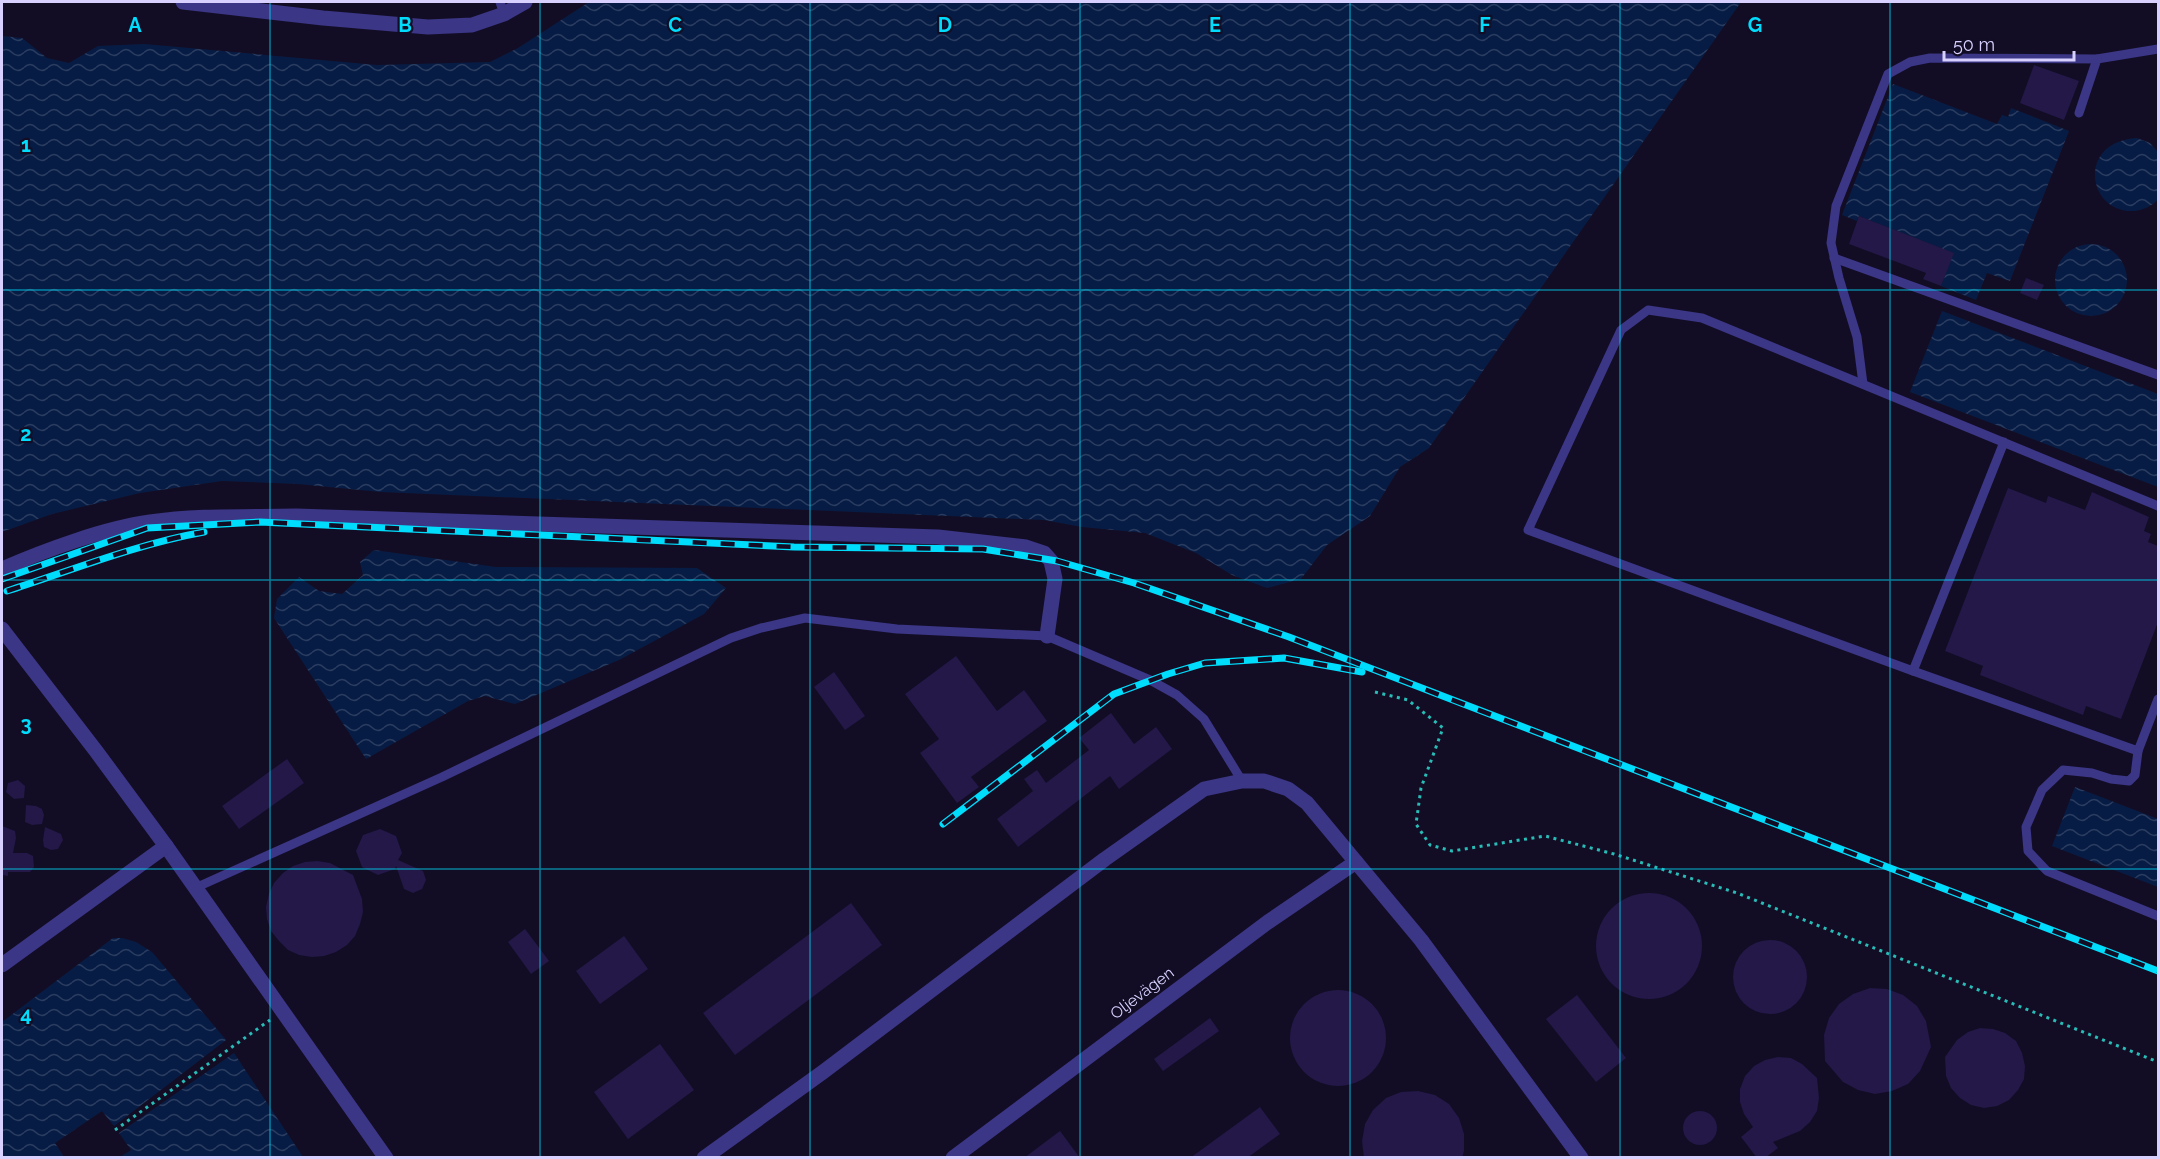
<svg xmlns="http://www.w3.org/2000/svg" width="2160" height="1159" font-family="Raleway,sans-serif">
  <defs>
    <pattern id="water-waves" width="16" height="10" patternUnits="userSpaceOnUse" patternTransform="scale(1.5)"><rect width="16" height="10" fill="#071c44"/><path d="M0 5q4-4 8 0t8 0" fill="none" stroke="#2a3c60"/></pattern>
  </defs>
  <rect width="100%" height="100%" fill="#120d25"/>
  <g fill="url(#water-waves)">
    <polygon points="589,2 1741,2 1429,448 1400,467 1370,516 1327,545 1301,579 1267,588 1232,575 1196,553 1145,533 1082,527 1044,520 381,492 298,484 222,481 140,493 52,514 2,532 2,36 22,38 47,58 69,63 98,46 144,44 377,65 490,62 518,48"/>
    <polygon points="1893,84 1997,124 2002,115 2008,117 2011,108 2069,131 2010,281 1987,273 1976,300 1941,286 1953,253 1859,216 1857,221 1842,215"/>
    <path d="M2137,138L2150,143L2158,152V199C2153,206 2143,210 2134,211C2088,214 2075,142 2137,138Z"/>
    <circle cx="2091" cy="280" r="36"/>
    <polygon points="1942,311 2158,394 2158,487 1910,392"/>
    <polygon points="374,550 496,567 697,568 726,588 704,614 619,660 515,704 485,696 468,701 366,759 274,618 277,599 299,577 319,591 342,594 363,575 360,562"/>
    <polygon points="2075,787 2158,819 2158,887 2052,846"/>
    <polygon points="113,938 122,938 136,942 152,952 226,1040 114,1126 102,1111 55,1143 64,1157 2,1157 2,1022"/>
    <polygon points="234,1053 303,1157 120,1157 131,1150 119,1133"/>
  </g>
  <g fill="#231847">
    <polygon points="2034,65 2079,81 2064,120 2020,103"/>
    <polygon points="1859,216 1954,253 1941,286 1923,279 1926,273 1849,244"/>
    <polygon points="2026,278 2044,285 2037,300 2020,293"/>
    <polygon points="2008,488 2046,503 2048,496 2085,510 2092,492 2149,517 2144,531 2151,534 2148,542 2158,546 2158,622 2121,719 2086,706 2083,715 1980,675 1983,666 1945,651"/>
    <polygon points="956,656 997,711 1024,690 1047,721 971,777 979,787 957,803 920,753 939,739 905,694"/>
    <polygon points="834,672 865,716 845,730 814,687"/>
    <polygon points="1111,713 1134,744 1156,727 1172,749 1119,789 1110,776 1018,847 997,819 1033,791 1024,779 1037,770 1046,783 1089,750 1079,738"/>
    <polygon points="287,759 304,783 239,829 222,806"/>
    <polygon points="18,780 25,786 24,798 14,799 6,792 8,783"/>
    <polygon points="26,805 36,806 42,809 44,815 42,824 32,825 25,822"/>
    <polygon points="2,826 15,831 16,838 13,853 27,853 33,856 34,867 30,872 8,872 8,876 2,875"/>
    <polygon points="45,827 61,834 63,840 58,849 51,850 44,847 43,840"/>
    <polygon points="380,829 396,836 402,853 398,860 423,871 426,880 422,889 413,893 404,889 396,866 395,869 378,875 362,867 356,851 363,835"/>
    <polygon points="317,861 330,863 353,875 362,899 363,912 360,924 355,936 347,945 336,952 324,956 312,957 299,955 288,950 279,941 271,931 267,919 266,907 269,894 274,883 283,873 293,866 305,862"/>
    <circle cx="1649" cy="946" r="53"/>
    <polygon points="851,903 882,945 735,1055 703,1013"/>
    <polygon points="525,929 549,961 531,974 508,942"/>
    <polygon points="624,936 648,969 600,1004 576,971"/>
    <circle cx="1770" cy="977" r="37"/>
    <polygon points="1870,988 1887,989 1903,995 1917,1006 1926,1021 1931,1047 1920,1071 1908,1084 1892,1091 1875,1094 1858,1090 1843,1082 1825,1061 1824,1035 1829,1018 1839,1004 1853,994"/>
    <circle cx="1338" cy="1038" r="48"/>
    <polygon points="1577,995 1626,1058 1596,1082 1546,1019"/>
    <polygon points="1210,1018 1219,1031 1163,1071 1154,1059"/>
    <polygon points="1980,1028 1993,1029 2005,1033 2016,1041 2022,1053 2025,1066 2024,1079 2018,1090 2009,1100 1997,1106 1984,1108 1971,1105 1960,1098 1951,1088 1946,1076 1945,1057 1957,1040 1968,1032"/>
    <polygon points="660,1044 694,1090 628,1139 594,1092"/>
    <polygon points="1778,1057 1791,1058 1802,1064 1817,1078 1819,1098 1817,1111 1810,1122 1800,1131 1773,1142 1778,1148 1765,1158 1757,1158 1741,1137 1753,1127 1744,1114 1740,1102 1740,1089 1745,1076 1754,1066 1765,1060"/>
    <polygon points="1418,1091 1435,1095 1449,1104 1459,1118 1464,1134 1464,1151 1462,1158 1364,1158 1362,1141 1365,1124 1373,1110 1386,1098 1401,1092"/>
    <polygon points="1260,1107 1280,1134 1247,1158 1190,1158"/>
    <circle cx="1700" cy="1128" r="17"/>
    <polygon points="1060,1131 1080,1158 1024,1158"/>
  </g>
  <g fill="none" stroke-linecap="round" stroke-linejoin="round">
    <g stroke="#29bbb6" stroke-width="3" stroke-dasharray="3 4.5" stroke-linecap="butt">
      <polyline points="1375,692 1408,700 1443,728 1421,788 1416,824 1430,845 1452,851 1545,836 1614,854 1737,893 2158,1062"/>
      <polyline points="115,1130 270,1020"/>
    </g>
    <g stroke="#3b3686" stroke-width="9">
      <polyline points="500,2 504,14"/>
      <polyline points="2079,113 2097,59 2158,49"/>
      <polyline points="1834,258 2158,375"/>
      <polyline points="1863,384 1857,337 1839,278 1831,243 1836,206 1888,74 1910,62 1930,58 2097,59"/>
      <polyline points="2004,442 1913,671 1528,530 1621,330 1648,310 1702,318 2158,506"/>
      <polyline points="1913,671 2138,751 2158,699"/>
      <polyline points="2138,751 2135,775 2129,781 2111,779 2092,773 2063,770 2042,790 2026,827 2028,851 2047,871 2158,916"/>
      <polyline points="195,888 442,777 731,638 761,628 805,618 897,629 1047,636 1150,680 1177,695 1204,719 1242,781"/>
    </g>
    <g stroke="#3b3686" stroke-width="15">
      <polyline points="183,2 323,18 428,27 472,25 504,14 525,2"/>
      <path d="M2,569C43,551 105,528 150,522C197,515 248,517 296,516L938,537L1026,547L1044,553L1051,561L1055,579L1047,636"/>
      <polyline points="2,629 96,751 166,846 386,1158"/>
      <polyline points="2,965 166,846"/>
      <polyline points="704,1158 823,1072 1105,859 1204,789 1242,781 1264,781 1288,789 1307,803 1356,862 1421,940 1581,1158"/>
      <polyline points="953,1158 1268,922 1356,862"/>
    </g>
    <defs>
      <g id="rail">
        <polyline points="2,579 147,528 260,522 794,547 983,549 1057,561 1134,583 1289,637 2158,971"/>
        <path d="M7,591C72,570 137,544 204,532"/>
        <polyline points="943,824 1114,694 1168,674 1205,663 1284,658 1362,672"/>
      </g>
    </defs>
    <use href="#rail" stroke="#00dcfc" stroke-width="7"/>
    <use href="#rail" stroke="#120d25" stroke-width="4.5" stroke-dasharray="14" stroke-linecap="butt"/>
  </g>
  <path fill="none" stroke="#00dcfc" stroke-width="1.5" stroke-opacity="0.55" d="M270,2V1158M540,2V1158M810,2V1158M1080,2V1158M1350,2V1158M1620,2V1158M1890,2V1158M2,290H2158M2,580H2158M2,869H2158"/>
  <g text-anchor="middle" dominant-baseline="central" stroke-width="4.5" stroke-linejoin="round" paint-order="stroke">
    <g font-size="16" fill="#d8d1ff" stroke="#120d25">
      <text transform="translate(1142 993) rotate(-37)">Oljevägen</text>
    </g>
  </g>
  <g font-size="20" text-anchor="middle" font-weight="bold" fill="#00dcfc" stroke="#120d25" stroke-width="4.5" stroke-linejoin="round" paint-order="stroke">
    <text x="135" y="32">A</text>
    <text x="405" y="32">B</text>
    <text x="675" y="32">C</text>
    <text x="945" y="32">D</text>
    <text x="1215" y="32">E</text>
    <text x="1485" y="32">F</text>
    <text x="1755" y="32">G</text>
    <text x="26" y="152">1</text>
    <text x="26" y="441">2</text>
    <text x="26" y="731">3</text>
    <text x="26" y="1021">4</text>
  </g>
  <rect width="2160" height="1159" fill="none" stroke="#d8d1ff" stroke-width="6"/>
  <path d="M1944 51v9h130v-9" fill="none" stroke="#d8d1ff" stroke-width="3"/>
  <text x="1953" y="51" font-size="18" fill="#d8d1ff" stroke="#120d25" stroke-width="4.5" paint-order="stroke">50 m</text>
</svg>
